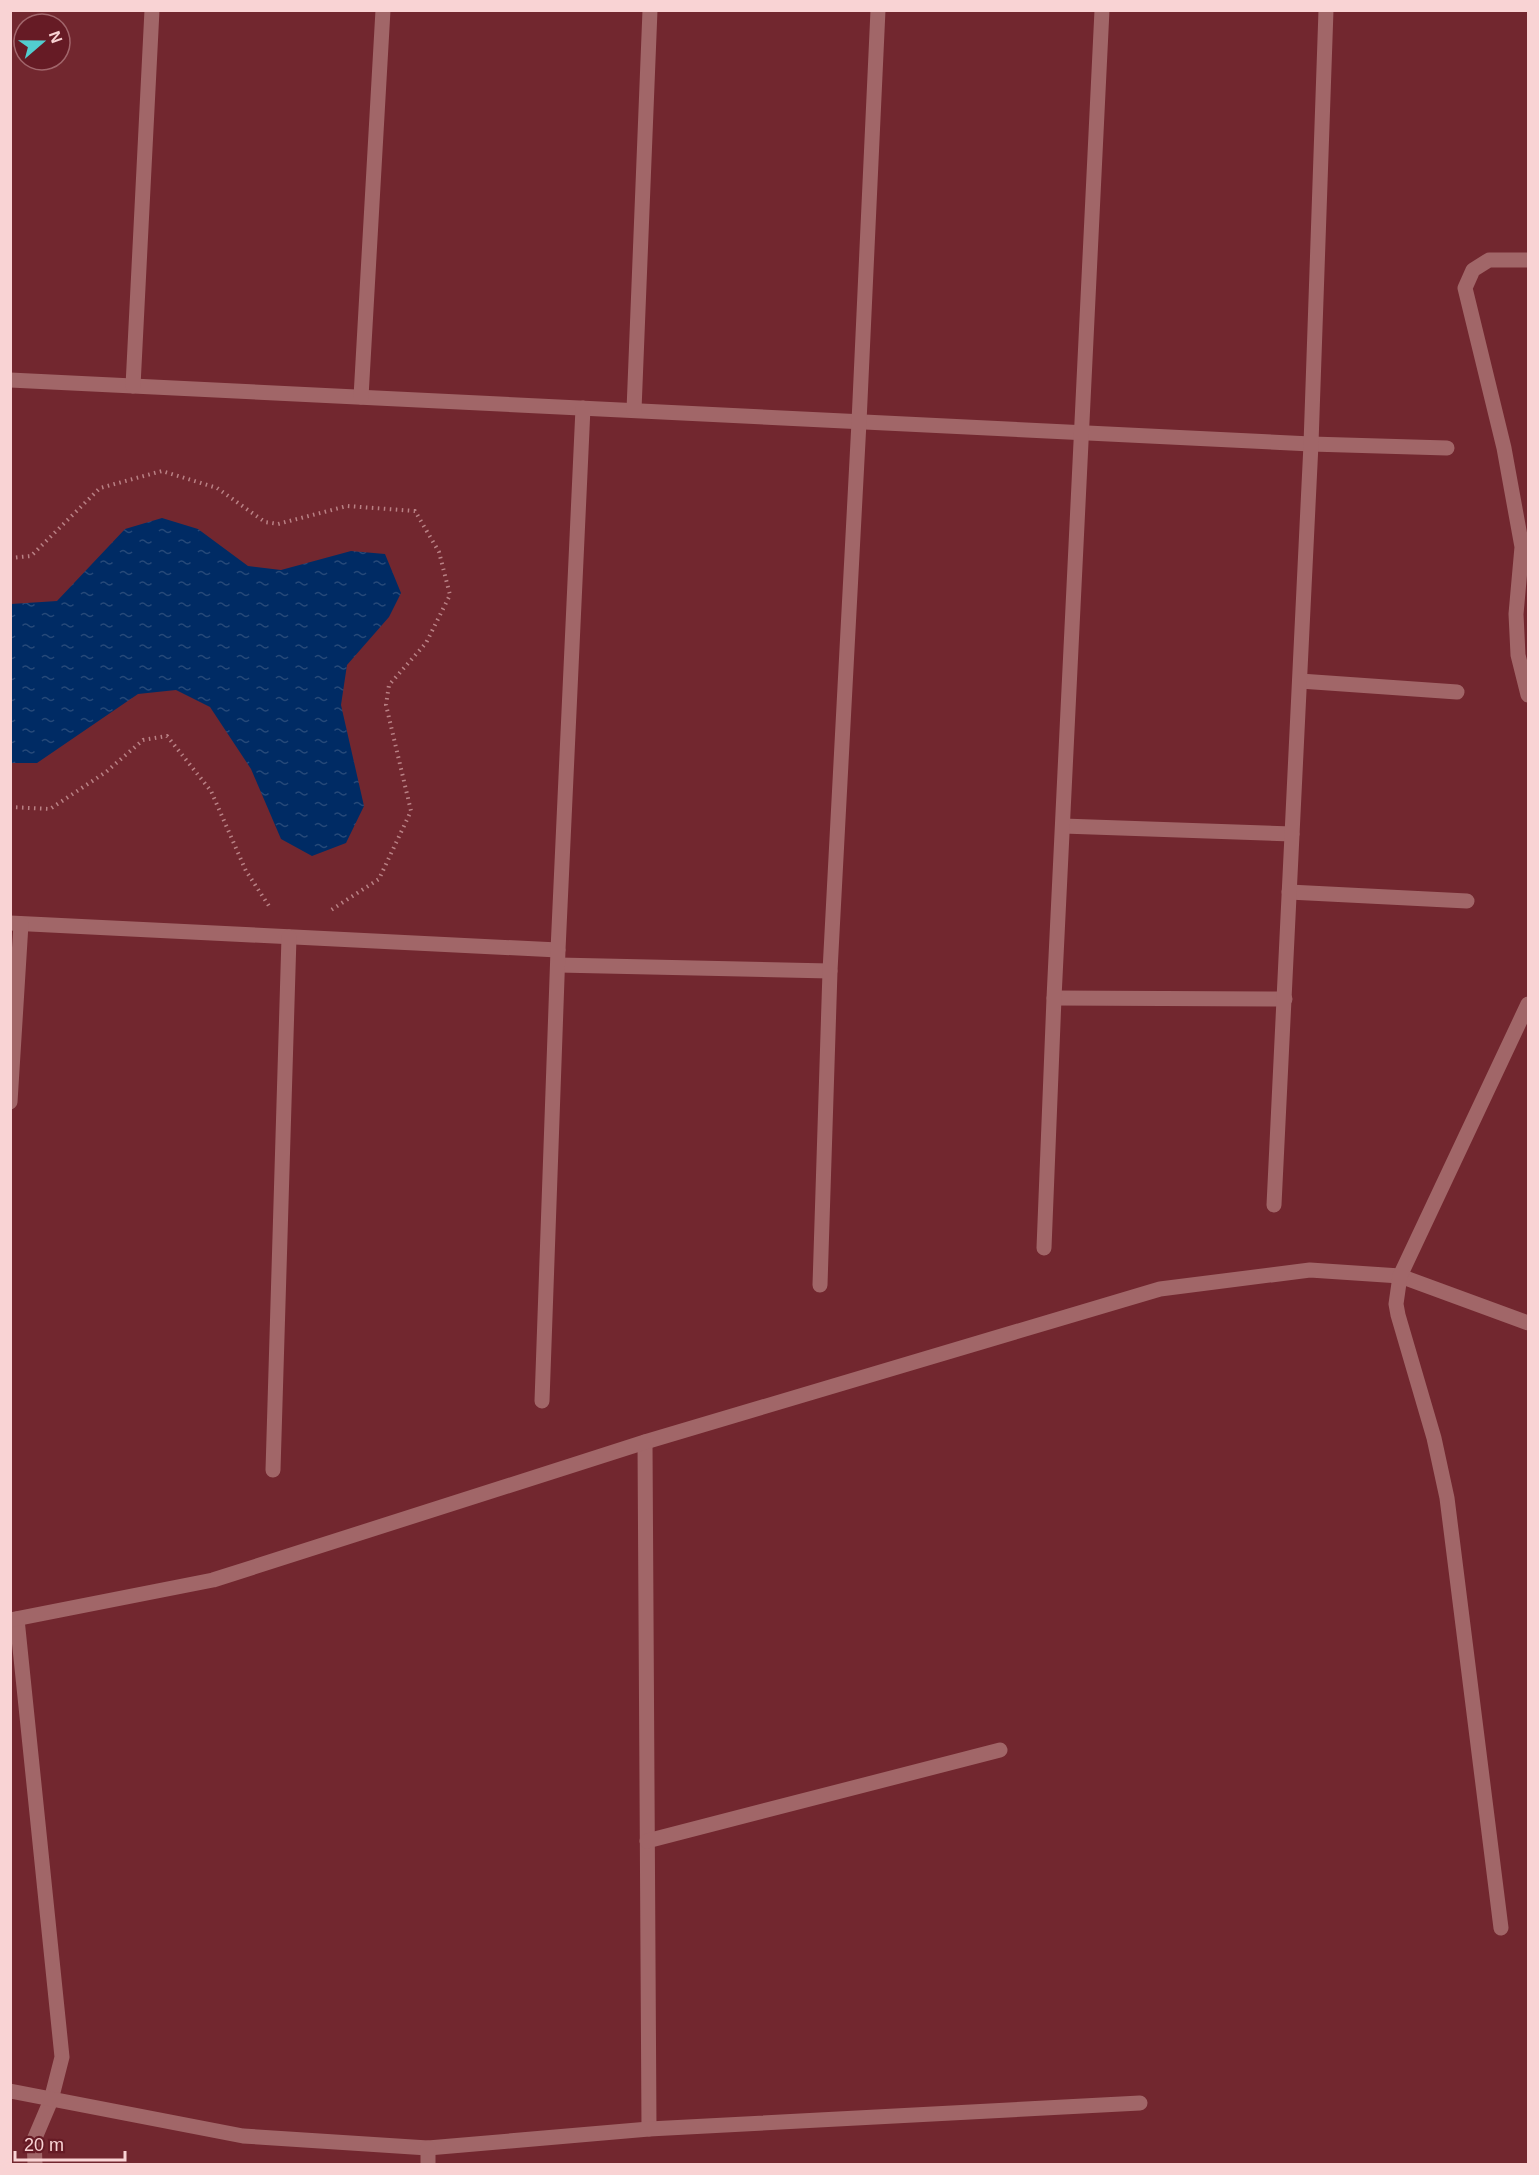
<svg xmlns="http://www.w3.org/2000/svg" width="1539" height="2175" font-family="Helvetica,sans-serif">
  <defs>
    <pattern id="water-ripples" width="26" height="14" patternUnits="userSpaceOnUse" patternTransform="scale(1.5)"><rect width="26" height="14" fill="#002b64"/><path d="M2 4q2-2 4 0t4 0M15 11q2-2 4 0t4 0" fill="none" stroke="#264979"/></pattern>
  </defs>
  <rect width="100%" height="100%" fill="#72272f"/>
  <polygon fill="url(#water-ripples)" points="162,518 198,529 248,566 281,570 351,551 385,554 401,593 389,617 347,665 341,705 364,806 346,843 312,856 281,839 251,769 210,707 176,690 138,694 37,763 11,763 11,604 57,601 125,529"/>
  <g fill="none" stroke-linecap="round" stroke-linejoin="round">
    <g stroke="#b98185" stroke-width="4" stroke-dasharray="1.5 4.5" stroke-linecap="butt">
      <polyline points="10,558 31,556 100,488 162,471 217,488 265,522 278,524 347,506 415,511 439,552 450,595 426,643 389,685 386,705 411,811 379,879 328,912"/>
      <polyline points="10,807 50,809 106,772 143,740 167,736 211,791 246,871 271,909"/>
    </g>
    <g stroke="#a16668" stroke-width="15">
      <polyline points="1528,260 1489,260 1473,270 1465,288 1504,448 1522,547 1516,614 1518,655 1528,695"/>
      <polyline points="10,380 1311,444 1447,448"/>
      <polyline points="133,386 152,10"/>
      <polyline points="361,397 383,10"/>
      <polyline points="634,410 650,10"/>
      <polyline points="1300,681 1457,692"/>
      <polyline points="1063,826 1292,834"/>
      <polyline points="1289,892 1467,901"/>
      <polyline points="10,923 558,950"/>
      <polyline points="558,965 830,971"/>
      <polyline points="1054,998 1285,999"/>
      <polyline points="10,1102 21,924"/>
      <polyline points="1274,1205 1311,444 1326,10"/>
      <polyline points="1044,1248 1054,998 1102,10"/>
      <polyline points="820,1285 830,971 859,422 878,10"/>
      <polyline points="542,1401 558,950 583,408"/>
      <polyline points="645,1442 649,2129"/>
      <polyline points="273,1470 289,937"/>
      <polyline points="17,1619 62,2057 51,2100 34,2140 35,2164"/>
      <polyline points="10,1620 213,1580 645,1442 1160,1289 1310,1270 1400,1276 1528,1323"/>
      <polyline points="647,1841 1000,1750"/>
      <polyline points="1501,1928 1447,1498 1434,1438 1398,1315 1396,1304 1400,1276 1528,1004"/>
      <polyline points="10,2091 243,2136 428,2148 649,2129 1140,2103"/>
      <polyline points="428,2164 428,2148"/>
    </g>
  </g>
  <rect width="1539" height="2175" fill="none" stroke="#f9d3d4" stroke-width="24"/>
  <g transform="translate(42 42) rotate(70)"><circle r="28" fill="#661b25" stroke="#a1656b" stroke-width="1.5"/>
  <path d="M0-4.5L10 22L0 15L-10 22Z" fill="#52cdcf"/>
  <text y="-9" font-size="16" font-weight="bold" text-anchor="middle" fill="#f9d3d4">N</text>
  </g>
  <path d="M15 2151v9h110v-9" fill="none" stroke="#f9d3d4" stroke-width="3"/>
  <text x="24" y="2151" font-size="18" fill="#f9d3d4" stroke="#661b25" stroke-width="4.5" paint-order="stroke">20 m</text>
</svg>
